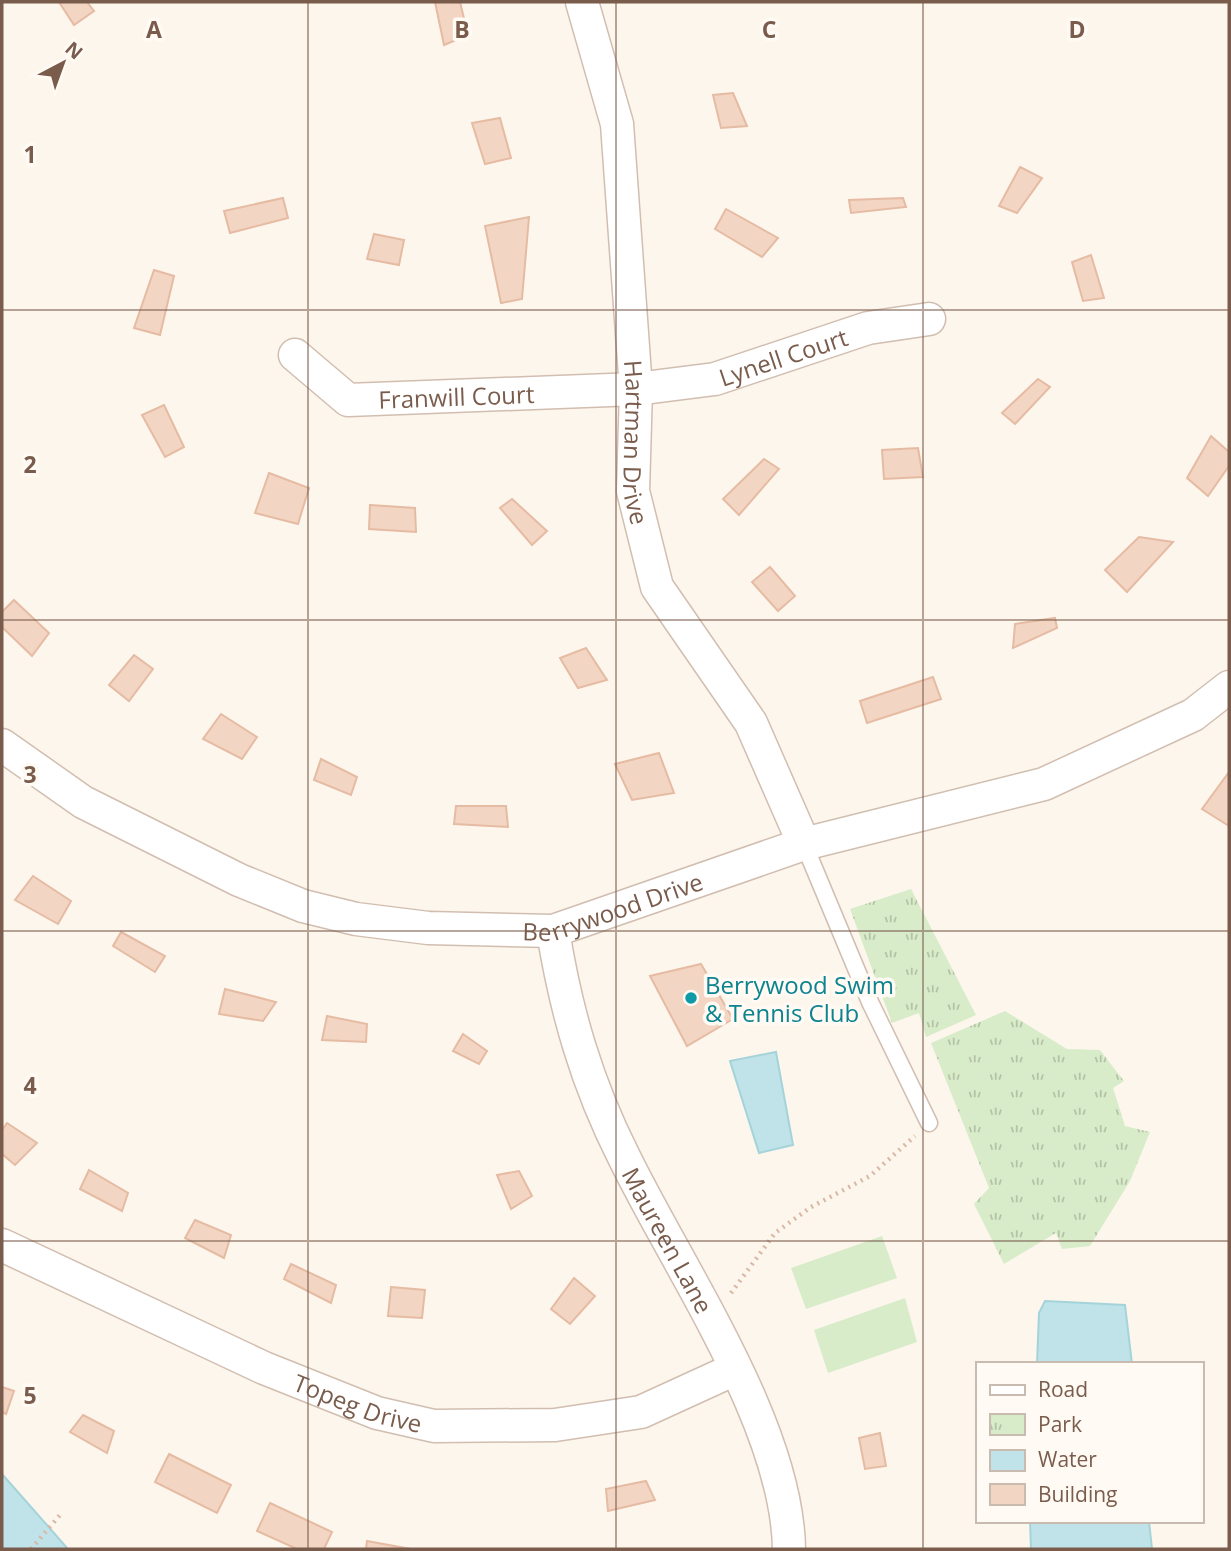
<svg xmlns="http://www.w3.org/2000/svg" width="1231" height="1551" font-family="'Open Sans',sans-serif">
  <defs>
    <pattern id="park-tufts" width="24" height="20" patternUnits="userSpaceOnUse" patternTransform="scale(1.75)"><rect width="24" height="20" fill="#d8ecc9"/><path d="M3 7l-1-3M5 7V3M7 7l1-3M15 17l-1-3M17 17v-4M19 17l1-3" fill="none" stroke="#b4c2a5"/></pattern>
  </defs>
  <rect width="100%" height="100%" fill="#fdf6ec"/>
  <g fill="#d8ecc9">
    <polygon points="882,1236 897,1278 806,1309 791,1268"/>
    <polygon points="905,1298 917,1342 828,1373 814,1330"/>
  </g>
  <g fill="url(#park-tufts)">
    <polygon points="911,889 976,1015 926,1037 919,1013 892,1023 850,909"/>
    <polygon points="1005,1011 1067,1049 1100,1050 1124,1081 1113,1088 1125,1126 1150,1132 1130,1181 1090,1246 1062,1249 1056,1233 1004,1264 974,1204 989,1188 931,1043"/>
  </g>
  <g fill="#bfe3e8" stroke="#a5d3da" stroke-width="2">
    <polygon points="776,1052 793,1145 759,1153 730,1061"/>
    <polygon points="1045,1301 1125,1305 1132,1364 1037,1364 1039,1313"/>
    <polygon points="2,1474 68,1549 2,1549"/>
    <polygon points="1030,1521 1149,1521 1152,1549 1031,1549"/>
  </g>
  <g fill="#f3d5c3" stroke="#e6bba3" stroke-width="2">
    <polygon points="59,2 87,2 94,11 74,25"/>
    <polygon points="435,2 460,2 468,35 444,45"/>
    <polygon points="733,93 747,126 721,128 713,95"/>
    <polygon points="500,118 511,158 485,164 472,123"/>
    <polygon points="1020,167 1042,178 1017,213 999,206"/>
    <polygon points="283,198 288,218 230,233 224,211"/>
    <polygon points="903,198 906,207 851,213 849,200"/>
    <polygon points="726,209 778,238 762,257 715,229"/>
    <polygon points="529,217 522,299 501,303 485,226"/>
    <polygon points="374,234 404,240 399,265 367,259"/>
    <polygon points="1091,255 1104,298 1083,301 1072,262"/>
    <polygon points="154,270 174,276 160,335 134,328"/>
    <polygon points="1038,379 1050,387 1015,424 1002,413"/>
    <polygon points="164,405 184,447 165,457 142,415"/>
    <polygon points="1211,436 1229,452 1229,466 1208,496 1187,478"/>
    <polygon points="918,448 923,477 884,479 882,450"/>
    <polygon points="764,459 779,469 739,515 723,499"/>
    <polygon points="269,473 309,488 298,524 255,513"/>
    <polygon points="512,499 547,531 532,545 500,508"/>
    <polygon points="370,505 415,508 416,532 369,529"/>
    <polygon points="1139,537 1173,542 1127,592 1105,570"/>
    <polygon points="770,567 795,596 778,611 752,582"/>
    <polygon points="14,600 49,633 32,656 2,627 2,612"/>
    <polygon points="1055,618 1057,628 1013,648 1015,624"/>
    <polygon points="586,648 607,680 578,688 560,658"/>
    <polygon points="134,655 153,669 129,701 109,685"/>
    <polygon points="933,677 941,699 867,723 860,701"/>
    <polygon points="221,714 257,737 242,759 203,739"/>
    <polygon points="659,753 674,793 632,800 615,764"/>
    <polygon points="321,759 357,777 351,795 314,780"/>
    <polygon points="1229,772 1229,826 1202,809"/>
    <polygon points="456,806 506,806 508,827 454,824"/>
    <polygon points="33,876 71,901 58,924 15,900"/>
    <polygon points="121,932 165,956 155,972 113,946"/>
    <polygon points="701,964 733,1019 687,1046 650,976"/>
    <polygon points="225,989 276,1002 263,1021 219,1014"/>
    <polygon points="327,1016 367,1024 366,1042 322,1040"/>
    <polygon points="463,1034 487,1051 479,1064 453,1051"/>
    <polygon points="7,1123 37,1143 15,1165 2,1154 2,1130"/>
    <polygon points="89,1170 128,1193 122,1211 80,1189"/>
    <polygon points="519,1171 532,1196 511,1209 497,1175"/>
    <polygon points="195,1220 231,1235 224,1258 185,1238"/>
    <polygon points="291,1264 336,1285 331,1303 284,1279"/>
    <polygon points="574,1278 595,1296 570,1324 551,1309"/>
    <polygon points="391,1287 425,1290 422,1318 388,1316"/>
    <polygon points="2,1387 14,1391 6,1414 2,1412"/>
    <polygon points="83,1415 114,1431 107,1453 70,1432"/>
    <polygon points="880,1433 886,1466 865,1469 859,1438"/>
    <polygon points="169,1454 231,1485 217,1513 155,1482"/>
    <polygon points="646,1481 655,1500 608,1511 606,1489"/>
    <polygon points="270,1503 332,1532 324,1549 297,1549 257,1531"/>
    <polygon points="367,1541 411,1549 366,1549"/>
  </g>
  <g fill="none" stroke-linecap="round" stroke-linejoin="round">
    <defs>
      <polyline id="lane" points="804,844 870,1002 929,1123"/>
      <g id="street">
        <path id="s1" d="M582,2L617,124L636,389L633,491L657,587L751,723L804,844"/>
        <path id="s2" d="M295,355L348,400L636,389L715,379L868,328L929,319"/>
        <path id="s3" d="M2,745L83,802L239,880L303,906L356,919L428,928L553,931L804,844L1044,784L1193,715L1229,687"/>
        <path id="s4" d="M553,931C566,1012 587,1084 624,1157C679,1270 787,1424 789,1549"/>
        <path id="s5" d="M2,1245L264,1368L377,1413L434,1426L555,1425L641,1412L735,1369"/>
      </g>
    </defs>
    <use href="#lane" stroke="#d1beb0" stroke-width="19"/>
    <use href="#street" stroke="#d1beb0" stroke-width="35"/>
    <g stroke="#d9b8a5" stroke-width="4.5" stroke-dasharray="2 5" stroke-linecap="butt">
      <polyline points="731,1293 775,1233 811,1207 870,1176 915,1136"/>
      <polyline points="31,1549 60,1515"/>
    </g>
    <use href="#lane" stroke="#fff" stroke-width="16"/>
    <use href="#street" stroke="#fff" stroke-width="32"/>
  </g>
  <path fill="none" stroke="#7a5c4d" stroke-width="2" stroke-opacity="0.55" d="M308,2V1549M616,2V1549M923,2V1549M2,310H1229M2,620H1229M2,931H1229M2,1241H1229"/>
  <circle fill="#0f9aa8" stroke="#fffaf3" stroke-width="2.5" cx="691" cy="998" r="7"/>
  <g text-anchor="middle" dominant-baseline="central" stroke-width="7" stroke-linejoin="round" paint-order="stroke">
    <g font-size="24" fill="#7a5c4d" stroke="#fffaf3">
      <text stroke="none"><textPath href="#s2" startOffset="509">Lynell Court</textPath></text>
      <text stroke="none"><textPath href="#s2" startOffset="178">Franwill Court</textPath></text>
      <text stroke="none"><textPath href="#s1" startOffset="446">Hartman Drive</textPath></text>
      <text stroke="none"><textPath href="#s3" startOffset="658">Berrywood Drive</textPath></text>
      <text stroke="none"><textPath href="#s4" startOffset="332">Maureen Lane</textPath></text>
      <text stroke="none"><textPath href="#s5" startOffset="390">Topeg Drive</textPath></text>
    </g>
    <g font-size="24" fill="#0d838f" stroke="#fffaf3" text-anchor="start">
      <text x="705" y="984">Berrywood Swim<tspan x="705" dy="28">&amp; Tennis Club</tspan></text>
    </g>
  </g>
  <g font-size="23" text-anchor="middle" font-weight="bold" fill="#7a5c4d" stroke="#fffaf3" stroke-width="7" stroke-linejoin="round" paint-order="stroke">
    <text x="154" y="38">A</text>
    <text x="462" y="38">B</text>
    <text x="769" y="38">C</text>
    <text x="1077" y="38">D</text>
    <text x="30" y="163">1</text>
    <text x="30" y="473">2</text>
    <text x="30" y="783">3</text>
    <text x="30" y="1094">4</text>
    <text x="30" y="1404">5</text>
  </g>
  <rect width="1231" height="1551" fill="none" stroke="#7a5c4d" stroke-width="7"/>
  <rect x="976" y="1362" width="228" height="161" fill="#fffaf3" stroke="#cabbb1" stroke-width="2"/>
  <rect x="990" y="1385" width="35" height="10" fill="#ffffff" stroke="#cabbb1" stroke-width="2"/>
  <text x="1038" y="1397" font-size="21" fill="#7a5c4d">Road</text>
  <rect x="990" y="1414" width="35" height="21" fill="url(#park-tufts)" stroke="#cabbb1" stroke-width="2"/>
  <text x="1038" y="1432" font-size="21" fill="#7a5c4d">Park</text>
  <rect x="990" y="1450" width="35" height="21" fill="#bfe3e8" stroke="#cabbb1" stroke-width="2"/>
  <text x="1038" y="1467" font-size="21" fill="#7a5c4d">Water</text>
  <rect x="990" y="1484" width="35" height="21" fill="#f3d5c3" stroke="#cabbb1" stroke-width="2"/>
  <text x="1038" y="1502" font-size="21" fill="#7a5c4d">Building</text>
  <g transform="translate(63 63) rotate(41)" stroke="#fffaf3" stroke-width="5" paint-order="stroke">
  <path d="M0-5L12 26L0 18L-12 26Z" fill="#7a5c4d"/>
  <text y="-10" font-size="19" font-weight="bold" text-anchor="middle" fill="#7a5c4d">N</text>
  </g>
</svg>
